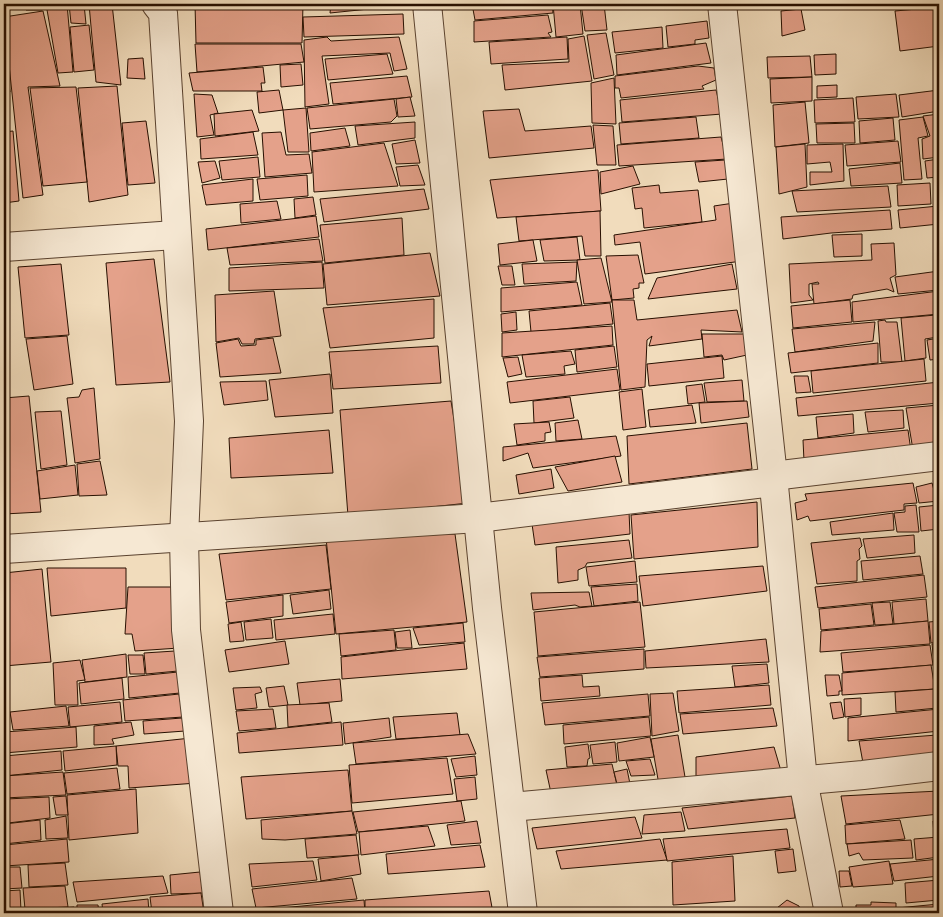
<svg xmlns="http://www.w3.org/2000/svg" width="943" height="917" font-family="'EB Garamond',serif">
  <rect width="100%" height="100%" fill="#f1dcbc"/>
  <filter id="stains"><feTurbulence type="fractalNoise" baseFrequency=".004" numOctaves="4"/><feColorMatrix values="0 0 0 0 .2 0 0 0 0 .09 0 0 0 0 .02 0 0 0 .5 -.17"/></filter>
  <radialGradient id="worn" r=".72"><stop offset=".6" stop-color="#630" stop-opacity="0"/><stop offset="1" stop-color="#630" stop-opacity=".3"/></radialGradient>
  <g fill="#e4a18a" stroke="#270f00">
    <polygon points="23,4 41,4 42,10 26,10"/>
    <polygon points="46,4 67,4 73,72 58,73"/>
    <polygon points="69,4 84,4 86,24 71,23"/>
    <polygon points="89,4 112,4 121,85 96,82"/>
    <polygon points="195,4 303,4 302,43 196,43"/>
    <polygon points="331,4 387,4 388,7 330,13"/>
    <polygon points="472,4 552,4 553,13 475,20"/>
    <polygon points="553,4 580,4 583,34 556,37"/>
    <polygon points="581,4 604,4 607,30 585,31"/>
    <polygon points="829,4 884,4 830,7"/>
    <polygon points="939,7 939,46 900,51 895,11"/>
    <polygon points="801,9 805,30 782,36 781,11"/>
    <polygon points="43,11 60,86 28,87 43,195 23,198 4,17"/>
    <polygon points="403,14 404,34 304,37 303,17"/>
    <polygon points="548,15 552,32 548,33 551,37 474,42 474,21"/>
    <polygon points="707,21 709,38 695,40 695,44 668,47 666,26"/>
    <polygon points="89,25 94,70 74,72 70,27"/>
    <polygon points="662,27 663,48 615,53 612,32"/>
    <polygon points="606,33 614,75 594,79 587,35"/>
    <polygon points="584,36 592,81 505,90 502,65 569,62 568,39"/>
    <polygon points="327,37 331,41 399,37 407,69 394,71 390,53 322,56 329,104 305,107 304,40"/>
    <polygon points="567,37 568,59 491,64 489,42"/>
    <polygon points="706,43 711,63 617,75 616,55"/>
    <polygon points="195,44 301,44 304,62 197,72"/>
    <polygon points="4,52 10,92 4,92"/>
    <polygon points="387,54 393,74 328,80 325,59"/>
    <polygon points="836,54 836,74 815,75 814,55"/>
    <polygon points="810,56 812,77 768,78 767,57"/>
    <polygon points="143,58 145,79 127,78 128,59"/>
    <polygon points="301,64 303,85 281,87 280,65"/>
    <polygon points="698,66 714,68 716,80 702,86 704,89 621,98 619,88 615,88 615,76"/>
    <polygon points="263,67 265,83 261,83 262,91 193,91 189,73"/>
    <polygon points="407,76 412,97 333,104 330,83"/>
    <polygon points="812,77 812,101 771,103 770,79"/>
    <polygon points="614,78 616,124 592,123 591,83"/>
    <polygon points="837,85 837,97 817,98 817,86"/>
    <polygon points="117,86 128,195 89,202 78,88"/>
    <polygon points="76,87 87,182 43,186 30,88"/>
    <polygon points="279,90 283,110 259,113 257,92"/>
    <polygon points="716,90 722,114 622,122 620,100"/>
    <polygon points="939,90 939,111 902,117 899,95"/>
    <polygon points="194,94 212,95 218,113 210,115 214,135 197,137"/>
    <polygon points="896,94 899,117 858,119 856,97"/>
    <polygon points="410,97 415,116 398,117 396,99"/>
    <polygon points="853,98 855,122 815,123 814,100"/>
    <polygon points="394,99 397,116 391,122 310,129 307,108"/>
    <polygon points="805,102 809,143 775,147 773,105"/>
    <polygon points="306,108 309,152 288,152 283,110"/>
    <polygon points="519,109 525,131 591,126 594,148 489,158 483,111"/>
    <polygon points="252,110 259,131 215,136 214,114"/>
    <polygon points="939,114 939,157 923,159 922,139 930,136 923,116"/>
    <polygon points="696,117 699,138 621,144 619,123"/>
    <polygon points="923,117 928,136 918,138 922,179 904,180 899,120"/>
    <polygon points="893,118 895,140 860,143 859,121"/>
    <polygon points="146,121 155,183 128,185 122,123"/>
    <polygon points="415,122 415,138 358,145 355,126"/>
    <polygon points="854,123 855,143 817,143 816,124"/>
    <polygon points="593,125 613,126 616,165 597,165"/>
    <polygon points="345,128 350,146 311,151 310,133"/>
    <polygon points="13,131 19,201 4,203 4,132"/>
    <polygon points="253,132 258,155 201,159 200,139"/>
    <polygon points="281,132 286,155 309,154 312,173 265,177 262,133"/>
    <polygon points="721,137 727,159 619,166 617,145"/>
    <polygon points="415,140 420,163 396,164 392,144"/>
    <polygon points="898,141 901,162 847,166 845,145"/>
    <polygon points="384,143 398,186 314,192 312,152"/>
    <polygon points="805,144 807,187 779,194 776,147"/>
    <polygon points="843,144 844,181 810,185 810,172 832,172 830,162 807,164 807,145"/>
    <polygon points="258,157 260,177 222,180 219,161"/>
    <polygon points="939,159 939,177 927,178 925,161"/>
    <polygon points="725,160 728,179 699,182 695,162"/>
    <polygon points="215,161 220,178 202,183 198,162"/>
    <polygon points="900,163 902,183 851,186 849,169"/>
    <polygon points="418,165 425,185 400,186 396,167"/>
    <polygon points="633,166 640,184 601,194 600,172"/>
    <polygon points="598,170 601,211 497,218 490,180"/>
    <polygon points="307,175 308,196 260,200 257,179"/>
    <polygon points="253,179 253,201 206,205 202,185"/>
    <polygon points="930,183 931,204 898,206 897,185"/>
    <polygon points="659,185 660,193 698,190 702,222 644,228 642,208 635,209 632,188"/>
    <polygon points="888,186 891,207 797,212 792,191"/>
    <polygon points="424,189 429,209 324,222 320,199"/>
    <polygon points="313,197 316,215 295,218 294,199"/>
    <polygon points="277,201 281,219 241,223 240,204"/>
    <polygon points="734,203 742,261 645,274 640,242 615,245 614,235 716,220 714,206"/>
    <polygon points="938,206 939,224 900,228 898,210"/>
    <polygon points="890,210 892,229 831,233 783,239 781,217"/>
    <polygon points="600,211 601,256 585,256 582,236 519,241 516,217"/>
    <polygon points="316,216 319,237 208,250 206,229"/>
    <polygon points="402,218 404,255 325,263 320,225"/>
    <polygon points="862,234 862,256 834,257 832,235"/>
    <polygon points="577,237 580,260 544,261 540,240"/>
    <polygon points="319,239 323,261 230,265 227,248"/>
    <polygon points="533,240 537,261 500,265 498,244"/>
    <polygon points="894,243 896,275 890,278 894,292 887,289 853,295 852,299 814,304 812,284 819,284 818,282 809,284 809,295 813,300 791,303 789,264 872,260 871,244"/>
    <polygon points="430,253 440,296 327,305 323,264"/>
    <polygon points="638,255 644,283 639,283 639,288 633,289 634,298 612,300 606,256"/>
    <polygon points="601,258 612,302 584,304 577,260"/>
    <polygon points="154,259 170,382 116,385 106,263"/>
    <polygon points="322,262 324,288 229,291 229,268"/>
    <polygon points="577,262 576,281 524,284 522,264"/>
    <polygon points="61,264 69,335 25,338 18,267"/>
    <polygon points="732,264 737,289 648,299 657,278"/>
    <polygon points="498,266 512,266 515,285 502,285"/>
    <polygon points="939,271 939,290 898,294 895,277"/>
    <polygon points="577,282 582,305 501,312 501,288"/>
    <polygon points="274,291 281,336 255,339 254,344 242,344 239,338 216,342 215,295"/>
    <polygon points="939,291 939,314 853,322 852,302"/>
    <polygon points="434,299 434,338 330,348 323,308"/>
    <polygon points="612,300 634,300 637,320 737,310 742,332 701,330 702,339 649,346 652,336 647,340 645,387 621,390"/>
    <polygon points="850,300 852,322 793,328 791,306"/>
    <polygon points="610,303 613,324 531,332 529,311"/>
    <polygon points="516,312 517,330 502,332 501,314"/>
    <polygon points="936,315 938,337 925,339 926,358 905,361 901,318"/>
    <polygon points="885,320 886,322 897,322 902,362 881,362 878,321"/>
    <polygon points="875,322 873,341 795,352 792,329"/>
    <polygon points="612,326 613,345 502,357 502,333"/>
    <polygon points="702,334 744,334 747,355 724,360 722,355 704,357"/>
    <polygon points="67,336 73,384 34,390 26,339"/>
    <polygon points="273,338 281,373 220,377 216,343 238,339 241,346 256,345 256,340"/>
    <polygon points="939,338 939,359 930,360 927,340"/>
    <polygon points="878,343 878,363 791,373 788,353"/>
    <polygon points="438,346 441,383 333,389 329,352"/>
    <polygon points="614,346 617,367 577,372 575,350"/>
    <polygon points="571,351 575,364 564,366 565,374 526,377 522,355"/>
    <polygon points="722,356 724,378 649,386 647,364"/>
    <polygon points="518,357 522,374 508,377 503,358"/>
    <polygon points="924,359 926,381 813,393 811,371"/>
    <polygon points="617,369 620,390 510,403 507,382"/>
    <polygon points="330,374 333,413 275,417 269,380"/>
    <polygon points="794,376 808,376 811,392 796,393"/>
    <polygon points="742,380 744,401 707,402 704,383"/>
    <polygon points="266,381 268,400 224,405 220,382"/>
    <polygon points="939,382 939,403 798,416 796,398"/>
    <polygon points="702,384 705,402 688,404 686,386"/>
    <polygon points="94,388 100,459 75,463 67,398 79,397 82,390"/>
    <polygon points="642,389 646,427 623,430 619,392"/>
    <polygon points="29,396 41,512 4,514 4,398"/>
    <polygon points="570,397 574,418 534,423 533,401"/>
    <polygon points="451,401 468,503 348,516 340,410"/>
    <polygon points="747,401 749,417 701,423 699,403"/>
    <polygon points="692,405 696,423 650,427 648,410"/>
    <polygon points="939,405 939,453 914,456 906,408"/>
    <polygon points="903,410 904,428 868,432 865,412"/>
    <polygon points="61,411 67,465 41,469 35,412"/>
    <polygon points="853,414 854,433 818,438 816,417"/>
    <polygon points="578,420 582,439 556,441 555,423"/>
    <polygon points="549,422 551,432 545,433 545,441 517,445 514,424"/>
    <polygon points="747,423 752,469 629,484 627,436"/>
    <polygon points="329,430 333,473 231,478 229,438"/>
    <polygon points="908,430 911,451 804,461 803,440"/>
    <polygon points="616,436 621,456 533,468 528,453 503,461 503,447"/>
    <polygon points="615,456 622,482 568,491 555,467"/>
    <polygon points="100,461 107,495 79,496 77,464"/>
    <polygon points="75,465 78,495 40,499 37,471"/>
    <polygon points="551,469 554,488 519,494 516,475"/>
    <polygon points="913,483 917,503 904,504 904,510 810,521 808,516 797,520 795,503 807,500 805,494"/>
    <polygon points="932,483 935,494 939,495 939,501 919,503 916,487"/>
    <polygon points="757,502 758,547 634,559 631,515"/>
    <polygon points="916,505 919,532 897,532 894,513 905,512 905,506"/>
    <polygon points="939,505 939,529 921,531 919,507"/>
    <polygon points="629,512 630,534 535,545 532,524"/>
    <polygon points="893,513 894,530 832,535 830,522"/>
    <polygon points="455,534 467,622 336,634 326,538"/>
    <polygon points="914,535 915,553 867,558 863,539"/>
    <polygon points="860,538 862,546 859,549 860,559 857,561 857,581 817,584 811,543"/>
    <polygon points="629,540 632,558 587,563 585,567 578,570 578,580 558,583 556,547"/>
    <polygon points="326,545 331,589 226,600 219,554"/>
    <polygon points="920,556 923,574 863,580 861,561"/>
    <polygon points="635,561 637,582 589,586 586,567"/>
    <polygon points="763,566 767,591 643,606 639,576"/>
    <polygon points="47,568 126,568 126,608 51,616"/>
    <polygon points="42,569 51,662 4,666 4,573"/>
    <polygon points="924,575 927,597 818,608 815,587"/>
    <polygon points="637,584 638,601 594,606 591,587"/>
    <polygon points="128,587 172,587 179,648 135,651 132,634 125,634"/>
    <polygon points="329,590 331,609 293,614 290,595"/>
    <polygon points="589,592 592,606 580,607 575,605 533,610 531,593"/>
    <polygon points="283,595 283,616 229,623 226,602"/>
    <polygon points="926,599 928,621 894,624 892,602"/>
    <polygon points="640,602 645,647 538,656 534,612"/>
    <polygon points="890,602 893,624 875,625 872,603"/>
    <polygon points="871,604 874,625 821,630 819,609"/>
    <polygon points="333,614 335,634 276,640 274,620"/>
    <polygon points="271,619 273,638 246,640 244,622"/>
    <polygon points="928,621 930,644 820,652 821,631"/>
    <polygon points="939,621 939,642 931,643 929,622"/>
    <polygon points="241,622 244,641 230,642 228,624"/>
    <polygon points="463,623 465,642 419,645 413,628"/>
    <polygon points="394,630 396,650 341,656 339,634"/>
    <polygon points="410,630 412,648 397,648 395,632"/>
    <polygon points="766,639 769,662 646,668 645,651"/>
    <polygon points="285,641 289,664 229,672 225,650"/>
    <polygon points="464,643 467,669 342,679 341,657"/>
    <polygon points="932,644 939,644 939,663 934,663"/>
    <polygon points="930,645 933,665 843,672 841,653"/>
    <polygon points="644,649 644,669 540,677 537,657"/>
    <polygon points="175,651 178,671 146,674 144,653"/>
    <polygon points="126,654 127,677 85,682 82,660"/>
    <polygon points="128,655 143,655 145,674 130,674"/>
    <polygon points="80,660 85,680 77,681 78,705 55,705 53,663"/>
    <polygon points="767,664 769,683 735,687 732,666"/>
    <polygon points="931,665 935,689 842,695 842,673"/>
    <polygon points="178,672 180,693 129,698 128,677"/>
    <polygon points="582,675 583,687 599,686 600,696 541,701 539,678"/>
    <polygon points="825,675 839,675 842,691 839,691 839,695 827,696"/>
    <polygon points="122,678 124,699 81,704 79,683"/>
    <polygon points="340,679 342,701 300,705 297,683"/>
    <polygon points="769,685 771,705 679,713 677,691"/>
    <polygon points="284,686 288,705 269,707 266,688"/>
    <polygon points="260,687 262,692 255,694 257,708 236,710 233,688"/>
    <polygon points="935,689 937,708 896,712 895,692"/>
    <polygon points="673,693 679,731 652,736 650,694"/>
    <polygon points="179,694 183,717 125,721 123,700"/>
    <polygon points="648,694 650,716 545,725 542,703"/>
    <polygon points="861,698 861,715 845,717 844,699"/>
    <polygon points="120,702 122,722 70,727 68,707"/>
    <polygon points="841,702 844,717 833,719 830,703"/>
    <polygon points="329,703 332,722 288,727 287,705"/>
    <polygon points="66,706 69,726 13,730 10,712"/>
    <polygon points="773,708 777,726 683,734 680,714"/>
    <polygon points="273,709 276,728 239,731 236,711"/>
    <polygon points="939,709 939,731 848,741 848,718"/>
    <polygon points="457,713 460,735 396,739 393,717"/>
    <polygon points="649,717 651,736 564,744 563,725"/>
    <polygon points="182,718 185,731 144,734 143,721"/>
    <polygon points="389,718 391,737 345,744 343,723"/>
    <polygon points="131,722 134,735 112,739 114,744 94,745 94,726"/>
    <polygon points="341,722 343,745 239,753 237,733"/>
    <polygon points="76,727 77,747 4,753 4,732"/>
    <polygon points="468,734 476,754 356,764 353,743"/>
    <polygon points="678,735 686,783 659,785 651,739"/>
    <polygon points="937,735 939,756 863,763 859,741"/>
    <polygon points="650,737 654,757 619,761 617,743"/>
    <polygon points="191,738 197,783 129,788 128,766 118,766 116,746"/>
    <polygon points="615,742 617,762 593,764 590,745"/>
    <polygon points="588,744 590,758 588,759 587,766 567,767 565,747"/>
    <polygon points="116,746 117,765 65,771 63,751"/>
    <polygon points="774,747 781,771 696,776 696,757"/>
    <polygon points="61,751 62,770 4,776 4,756"/>
    <polygon points="475,756 477,775 456,777 451,759"/>
    <polygon points="447,758 453,794 352,803 349,765"/>
    <polygon points="650,759 655,775 631,776 626,761"/>
    <polygon points="612,764 617,785 551,793 546,770"/>
    <polygon points="117,768 120,789 67,794 64,773"/>
    <polygon points="627,769 631,789 618,788 614,772"/>
    <polygon points="348,770 352,811 246,819 241,777"/>
    <polygon points="63,772 66,795 4,798 4,776"/>
    <polygon points="475,777 477,799 457,801 454,779"/>
    <polygon points="136,789 138,833 69,840 67,795"/>
    <polygon points="939,791 939,814 846,824 841,796"/>
    <polygon points="66,796 68,815 56,815 53,797"/>
    <polygon points="792,796 795,818 688,829 682,808"/>
    <polygon points="49,797 50,818 8,823 6,799"/>
    <polygon points="461,801 465,821 358,832 353,812"/>
    <polygon points="352,811 357,834 285,840 262,839 261,820"/>
    <polygon points="681,812 685,831 642,834 644,815"/>
    <polygon points="66,816 68,838 46,839 45,820"/>
    <polygon points="635,817 642,838 537,849 532,828"/>
    <polygon points="40,820 41,840 4,844 4,824"/>
    <polygon points="900,820 905,839 846,844 845,825"/>
    <polygon points="477,821 481,843 451,845 447,825"/>
    <polygon points="933,821 939,821 939,836 934,836"/>
    <polygon points="428,826 435,846 361,855 359,832"/>
    <polygon points="787,829 790,848 667,861 663,839"/>
    <polygon points="356,835 359,855 307,858 305,839"/>
    <polygon points="939,837 939,857 916,860 914,839"/>
    <polygon points="67,839 69,862 4,866 4,845"/>
    <polygon points="660,839 667,860 561,869 556,851"/>
    <polygon points="911,840 913,858 863,860 859,853 849,856 847,844"/>
    <polygon points="480,845 485,867 388,874 386,854"/>
    <polygon points="793,849 796,871 778,873 775,851"/>
    <polygon points="358,855 361,874 321,881 318,859"/>
    <polygon points="733,856 735,901 673,905 672,862"/>
    <polygon points="939,859 939,876 894,881 890,864"/>
    <polygon points="313,861 317,880 252,887 249,864"/>
    <polygon points="889,861 893,884 853,887 849,867"/>
    <polygon points="65,863 68,885 29,887 28,865"/>
    <polygon points="4,867 20,867 22,888 4,889"/>
    <polygon points="839,871 849,871 852,886 840,887"/>
    <polygon points="200,872 203,893 171,894 170,875"/>
    <polygon points="163,876 168,893 77,902 73,882"/>
    <polygon points="352,878 357,899 256,908 252,889"/>
    <polygon points="939,880 939,900 906,903 905,883"/>
    <polygon points="65,886 68,907 25,909 23,888"/>
    <polygon points="20,890 21,911 4,912 4,891"/>
    <polygon points="489,891 493,913 365,913 365,900"/>
    <polygon points="201,893 204,913 152,913 150,897"/>
    <polygon points="148,899 149,913 103,913 102,904"/>
    <polygon points="364,900 365,913 272,913 271,909"/>
    <polygon points="787,900 799,906 801,913 778,913 777,908"/>
    <polygon points="871,902 896,903 896,913 856,913 856,905 871,905"/>
    <polygon points="939,904 939,913 897,913 897,908"/>
    <polygon points="77,905 98,905 99,913 77,913"/>
    <polygon points="74,907 74,913 37,913 37,910"/>
    <polygon points="34,910 34,913 5,913"/>
  </g>
  <g fill="none" stroke-linecap="round" stroke-linejoin="round">
    <defs>
      <g id="minor">
        <polyline points="156,4 163,13 189,421 184,538 186,630 219,913"/>
        <polyline points="427,4 487,608 523,913"/>
        <polyline points="722,4 773,476 803,780 829,913"/>
        <polyline points="4,247 175,235"/>
        <polyline points="773,476 939,456"/>
        <polyline points="4,549 478,518 774,482"/>
        <polyline points="511,807 863,775 939,766"/>
      </g>
    </defs>
    <use href="#minor" stroke="#5a422f" stroke-width="30"/>
    <use href="#minor" stroke="#f6e8d3" stroke-width="28"/>
  </g>
  <rect width="943" height="917" fill="none" stroke="#f1dcbc" stroke-width="20"/>
  <rect x="5" y="5" width="933" height="907" fill="none" stroke="#270f00" stroke-width="2.5"/>
  <rect x="10" y="10" width="923" height="897" fill="none" stroke="#270f00"/>
  <rect width="100%" height="100%" filter="url(#stains)"/>
  <rect width="100%" height="100%" fill="url(#worn)"/>
</svg>
